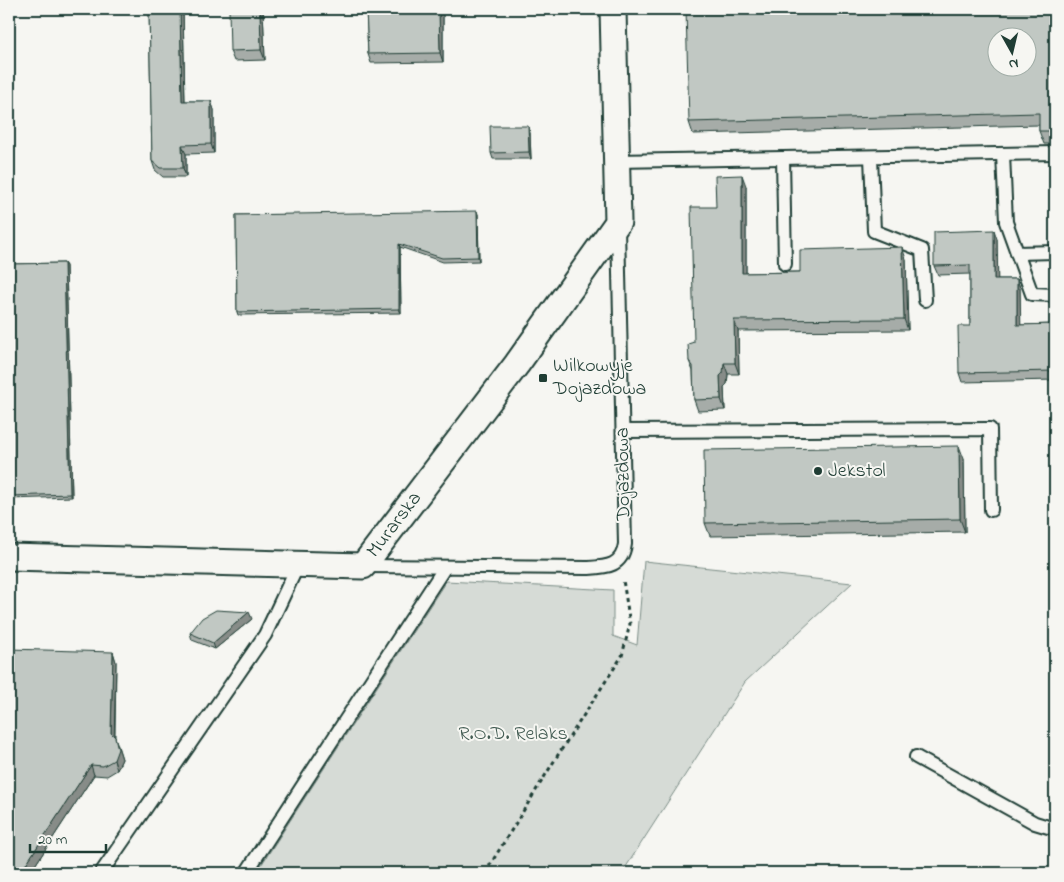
<svg xmlns="http://www.w3.org/2000/svg" width="1064" height="882" font-family="'Indie Flower',sans-serif">
  <rect width="100%" height="100%" fill="#f6f6f2"/>
  <filter id="ink" filterUnits="userSpaceOnUse"><feTurbulence type="fractalNoise" baseFrequency=".02" numOctaves="2"/><feDisplacementMap in="SourceGraphic" scale="10" xChannelSelector="R" yChannelSelector="G"/><feConvolveMatrix kernelMatrix="1 2 1 2 8 2 1 2 1" color-interpolation-filters="sRGB"/></filter>
  <g filter="url(#ink)">
    <polygon fill="#d6dbd6" stroke="#7a8c85" points="644,561 852,583 745,682 622,873 256,873 446,581 613,590 613,636 637,645"/>
    <g fill="none" stroke-linecap="round" stroke-linejoin="round">
      <defs>
        <g id="service">
          <polyline points="1003,154 1006,222 1032,294 1055,295"/>
          <polyline points="871,157 874,231 922,250 925,300"/>
          <polyline points="783,158 785,264"/>
          <polyline points="616,161 1055,153"/>
          <polyline points="1017,253 1055,252"/>
          <polyline points="623,431 990,429 991,510"/>
          <path d="M363,566L587,568C606,567 622,567 625,544L618,227"/>
          <polyline points="916,757 1035,823 1055,829"/>
          <polyline points="101,873 265,635 298,565"/>
          <polyline points="246,873 445,567"/>
        </g>
        <g id="minor">
          <path id="s1" d="M9,557L363,566L517,364L618,222L613,9"/>
        </g>
      </defs>
      <use href="#service" stroke="#1f3d34" stroke-width="16"/>
      <use href="#minor" stroke="#1f3d34" stroke-width="29"/>
      <polyline stroke="#1f3d34" stroke-width="3" stroke-dasharray="4 4" stroke-linecap="butt" points="485,873 556,758 622,656 630,624 623,580"/>
      <use href="#service" stroke="#f6f6f2" stroke-width="12"/>
      <use href="#minor" stroke="#f6f6f2" stroke-width="25"/>
    </g>
    <g fill="#a6aca8" stroke="#1f3d34">
      <polygon points="149,9 183,9 185,101 211,101 214,110 214,153 186,154 186,177 163,177 155,170 152,161"/>
      <polygon points="263,9 265,60 234,61 230,51"/>
      <polygon points="366,9 443,9 443,62 371,63 368,54"/>
      <polygon points="1055,9 1055,144 1044,144 1039,131 1039,125 693,134 689,122"/>
      <polygon points="528,126 530,133 531,159 493,159 491,153"/>
      <polygon points="746,186 746,273 800,272 906,259 908,330 738,331 739,374 728,374 727,384 724,387 725,410 698,411 694,400 693,371 689,361 694,342"/>
      <polygon points="478,214 479,261 443,262 400,247 401,313 238,315 237,312 236,215"/>
      <polygon points="997,239 997,279 1017,279 1020,288 1020,325 1055,324 1055,380 962,382 959,373 970,326 970,274 938,275 934,266"/>
      <polygon points="64,263 66,266 72,497 9,499 9,264"/>
      <polygon points="964,459 965,532 710,536 705,523"/>
      <polygon points="252,619 215,649 192,640 190,633"/>
      <polygon points="113,652 116,662 115,737 122,759 117,770 107,776 94,775 30,873 9,873"/>
    </g>
    <g fill="#878c88" stroke="#1f3d34">
      <polygon points="180,9 183,9 185,110 182,101"/>
      <polygon points="260,9 263,9 265,60 261,50"/>
      <polygon points="439,9 443,9 443,62 440,53"/>
      <polygon points="211,101 214,110 214,153 211,144"/>
      <polygon points="528,126 530,133 531,159 529,152"/>
      <polygon points="182,145 186,154 186,177 183,168"/>
      <polygon points="742,175 746,186 746,284 742,273"/>
      <polygon points="477,211 478,214 479,261 478,257"/>
      <polygon points="994,230 997,239 998,288 994,279"/>
      <polygon points="399,244 400,247 401,313 399,309"/>
      <polygon points="902,247 906,259 908,330 904,319"/>
      <polygon points="64,263 66,266 72,497 70,494"/>
      <polygon points="1017,279 1020,288 1021,334 1017,325"/>
      <polygon points="734,320 738,331 739,374 735,363"/>
      <polygon points="724,363 728,374 727,384 724,387 725,410 721,399 720,376"/>
      <polygon points="959,446 964,459 965,532 960,519"/>
      <polygon points="249,612 252,619 215,649 213,643"/>
      <polygon points="113,652 116,662 114,743 111,733"/>
      <polygon points="115,737 122,759 117,770 114,760"/>
      <polygon points="91,765 94,775 30,873 20,873"/>
    </g>
    <g fill="#c1c8c3" stroke="#1f3d34" fill-rule="evenodd">
      <polygon points="149,9 180,9 182,101 211,101 211,144 182,145 183,168 160,168 152,161"/>
      <polygon points="229,9 260,9 261,50 230,51"/>
      <polygon points="366,9 439,9 440,53 368,54"/>
      <path d="M686,9H1055V131H1039V113L689,122ZM996,38H1026V68H996Z"/>
      <polygon points="490,126 528,126 529,152 491,153"/>
      <polygon points="742,175 742,273 800,272 800,250 902,247 904,319 734,320 735,363 724,363 723,373 720,376 721,399 694,400 693,366 689,361 688,344 694,342 691,207 716,207 715,176"/>
      <polygon points="477,211 478,257 442,258 399,244 399,309 237,312 236,215"/>
      <polygon points="994,230 994,279 1017,279 1017,325 1055,324 1055,371 959,373 958,326 970,326 970,265 934,266 934,232"/>
      <polygon points="64,263 70,494 9,496 9,264"/>
      <polygon points="959,446 960,519 705,523 704,450"/>
      <polygon points="216,610 249,612 213,643 190,633 202,618"/>
      <polygon points="9,649 113,652 111,733 115,737 118,749 114,760 103,766 91,765 20,873 9,873"/>
    </g>
  </g>
  <g fill="#1f3d34" stroke="#f6f6f2" stroke-width="2">
    <rect x="538" y="373" width="10" height="10" rx="2.5"/>
    <circle cx="818" cy="471" r="5"/>
  </g>
  <g text-anchor="middle" dominant-baseline="central" stroke-width="4" stroke-linejoin="round" paint-order="stroke">
    <g font-size="20" fill="#1f3d34" stroke="#f6f6f2" text-anchor="start">
      <text x="553" y="366">Wilkowyje<tspan x="553" dy="23">Dojazdowa</tspan></text>
      <text x="828" y="471">Jekstol</text>
    </g>
    <g font-size="20" fill="#1f3d34" stroke="#f6f6f2">
      <text transform="translate(624 474) rotate(-91)">Dojazdowa</text>
      <text stroke="none"><textPath href="#s1" startOffset="406">Murarska</textPath></text>
    </g>
    <g font-size="20" fill="#445d54" stroke="#f6f6f2">
      <text x="513" y="734">R.O.D. Relaks</text>
    </g>
  </g>
  <rect width="1064" height="882" fill="none" stroke="#f6f6f2" stroke-width="30"/>
  <rect x="15" y="15" width="1034" height="852" fill="none" stroke="#1f3d34" stroke-width="2" filter="url(#ink)"/>
  <g transform="translate(1012 52) rotate(172)"><circle r="24" fill="#f6f6f2" stroke="#a0aca6"/>
  <path d="M0-4L9 19L0 12L-9 19Z" fill="#1f3d34"/>
  <text y="-8" font-size="14" font-weight="bold" text-anchor="middle" fill="#1f3d34">N</text>
  </g>
  <path d="M30 844v8h76v-8" fill="none" stroke="#1f3d34" stroke-width="2.5"/>
  <text x="38" y="844" font-size="15" fill="#1f3d34" stroke="#f6f6f2" stroke-width="4" paint-order="stroke">20 m</text>
</svg>
